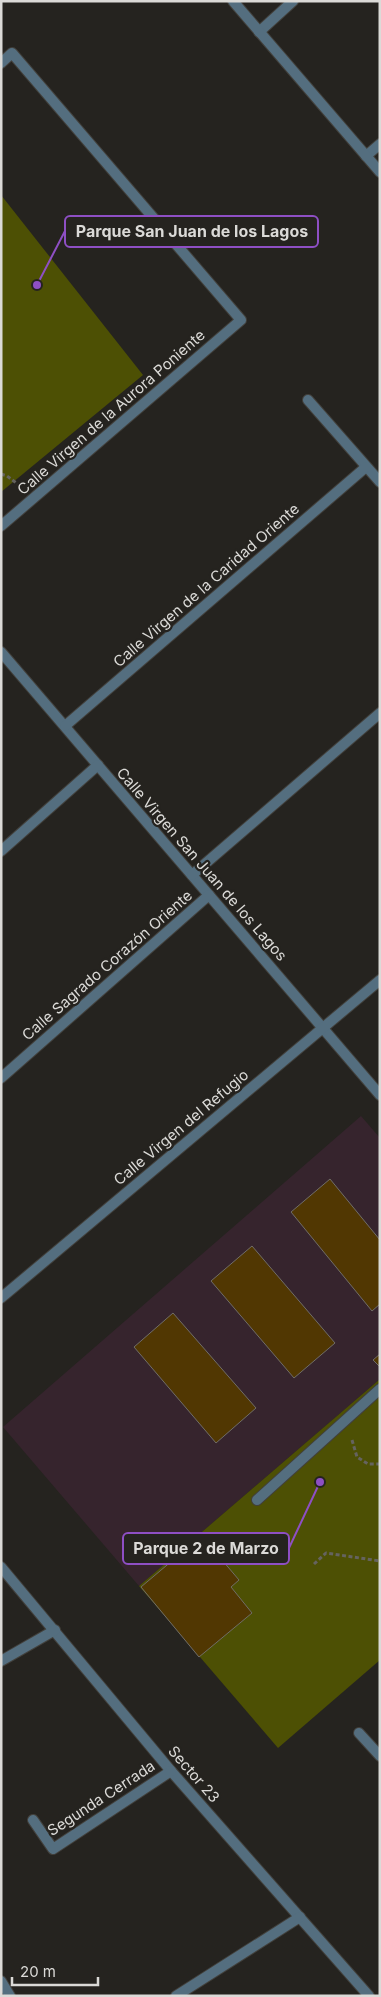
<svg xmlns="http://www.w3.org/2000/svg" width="381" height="1997" font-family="Inter,sans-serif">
  <rect width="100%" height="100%" fill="#25231f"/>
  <polygon fill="#36242d" points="361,1116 380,1138 380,1379 139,1586 3,1427"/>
  <g fill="#4d5004">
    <polygon points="1,195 143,375 1,492"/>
    <polygon points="380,1379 380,1660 278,1748 139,1586"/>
  </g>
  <g fill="#513702" stroke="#706d68">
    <polygon points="330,1179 380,1240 380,1304 372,1311 291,1212"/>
    <polygon points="252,1246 335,1343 294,1378 211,1281"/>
    <polygon points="173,1313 256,1408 216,1443 134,1347"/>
    <polygon points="380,1354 380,1367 373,1360"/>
    <polygon points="192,1544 207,1563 217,1554 239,1580 231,1587 252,1613 199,1657 141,1587"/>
  </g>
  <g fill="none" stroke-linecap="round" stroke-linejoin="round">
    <defs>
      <polyline id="service" points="257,1500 380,1389"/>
      <g id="minor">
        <polyline points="259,32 293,1"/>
        <polyline points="1,63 12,53 241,320 1,526"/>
        <polyline points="366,156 380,144"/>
        <polyline points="308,400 380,482"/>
        <polyline points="1,652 380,1095"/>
        <polyline points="65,726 366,467"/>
        <polyline points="1,851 98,765"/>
        <polyline points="192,875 380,713"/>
        <polyline points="1,1078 209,895"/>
        <polyline points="1,1298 380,980"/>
        <polyline points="1,1567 171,1771 369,1996"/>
        <polyline points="1,1661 55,1630"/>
        <polyline points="359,1733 380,1756"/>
        <polyline points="33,1820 53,1849 171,1771"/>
        <polyline points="1,1981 10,1996"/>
        <polyline points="176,1996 300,1917"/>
      </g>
      <polyline id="tertiary" points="233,1 380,172"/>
    </defs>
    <use href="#service" stroke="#42403c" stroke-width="12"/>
    <use href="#minor" stroke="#42403c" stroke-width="12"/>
    <use href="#tertiary" stroke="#42403c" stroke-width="12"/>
    <g stroke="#65635f" stroke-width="3" stroke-dasharray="4 2.5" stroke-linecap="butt">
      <polyline points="1,474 7,476 19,485"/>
      <polyline points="352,1440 357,1457 368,1464 380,1464"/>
      <polyline points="314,1564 326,1553 380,1561"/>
      <polyline points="379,1642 380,1642"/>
    </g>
    <use href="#service" stroke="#546e7f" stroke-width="10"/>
    <use href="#minor" stroke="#546e7f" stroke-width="10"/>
    <use href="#tertiary" stroke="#546e7f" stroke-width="10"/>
  </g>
  <g text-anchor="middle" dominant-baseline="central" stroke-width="4.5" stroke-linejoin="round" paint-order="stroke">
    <g font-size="15" fill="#dbdad7" stroke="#25231f">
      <text transform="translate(111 412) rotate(-41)">Calle Virgen de la Aurora Poniente</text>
      <text transform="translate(206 585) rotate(-41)">Calle Virgen de la Caridad Oriente</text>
      <text transform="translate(202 864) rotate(49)">Calle Virgen San Juan de los Lagos</text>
      <text transform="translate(107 965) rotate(-41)">Calle Sagrado Corazón Oriente</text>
      <text transform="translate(181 1127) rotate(-40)">Calle Virgen del Refugio</text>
      <text transform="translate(194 1774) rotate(49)">Sector 23</text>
      <text transform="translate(101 1798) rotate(-33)">Segunda Cerrada</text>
    </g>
  </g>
  <path fill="none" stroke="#8e4fc4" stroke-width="2" d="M37 285L65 231M320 1482L289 1548"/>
  <g fill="#8e4fc4" stroke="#25231f" stroke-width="2">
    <circle cx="37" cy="285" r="5"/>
    <circle cx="320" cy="1482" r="5"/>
  </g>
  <g fill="#25231f" stroke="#8e4fc4" stroke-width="2">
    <rect x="65" y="216" width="253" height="31" rx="5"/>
    <rect x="123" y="1533" width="166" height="31" rx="5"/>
  </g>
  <g font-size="16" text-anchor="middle" font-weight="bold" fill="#dbdad7">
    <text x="192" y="237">Parque San Juan de los Lagos</text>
    <text x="206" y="1554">Parque 2 de Marzo</text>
  </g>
  <rect width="381" height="1997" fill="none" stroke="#dbdad7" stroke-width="5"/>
  <path d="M12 1977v8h86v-8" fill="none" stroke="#dbdad7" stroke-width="2.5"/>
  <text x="20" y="1977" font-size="15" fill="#dbdad7" stroke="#25231f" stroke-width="4" paint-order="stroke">20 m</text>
</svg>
